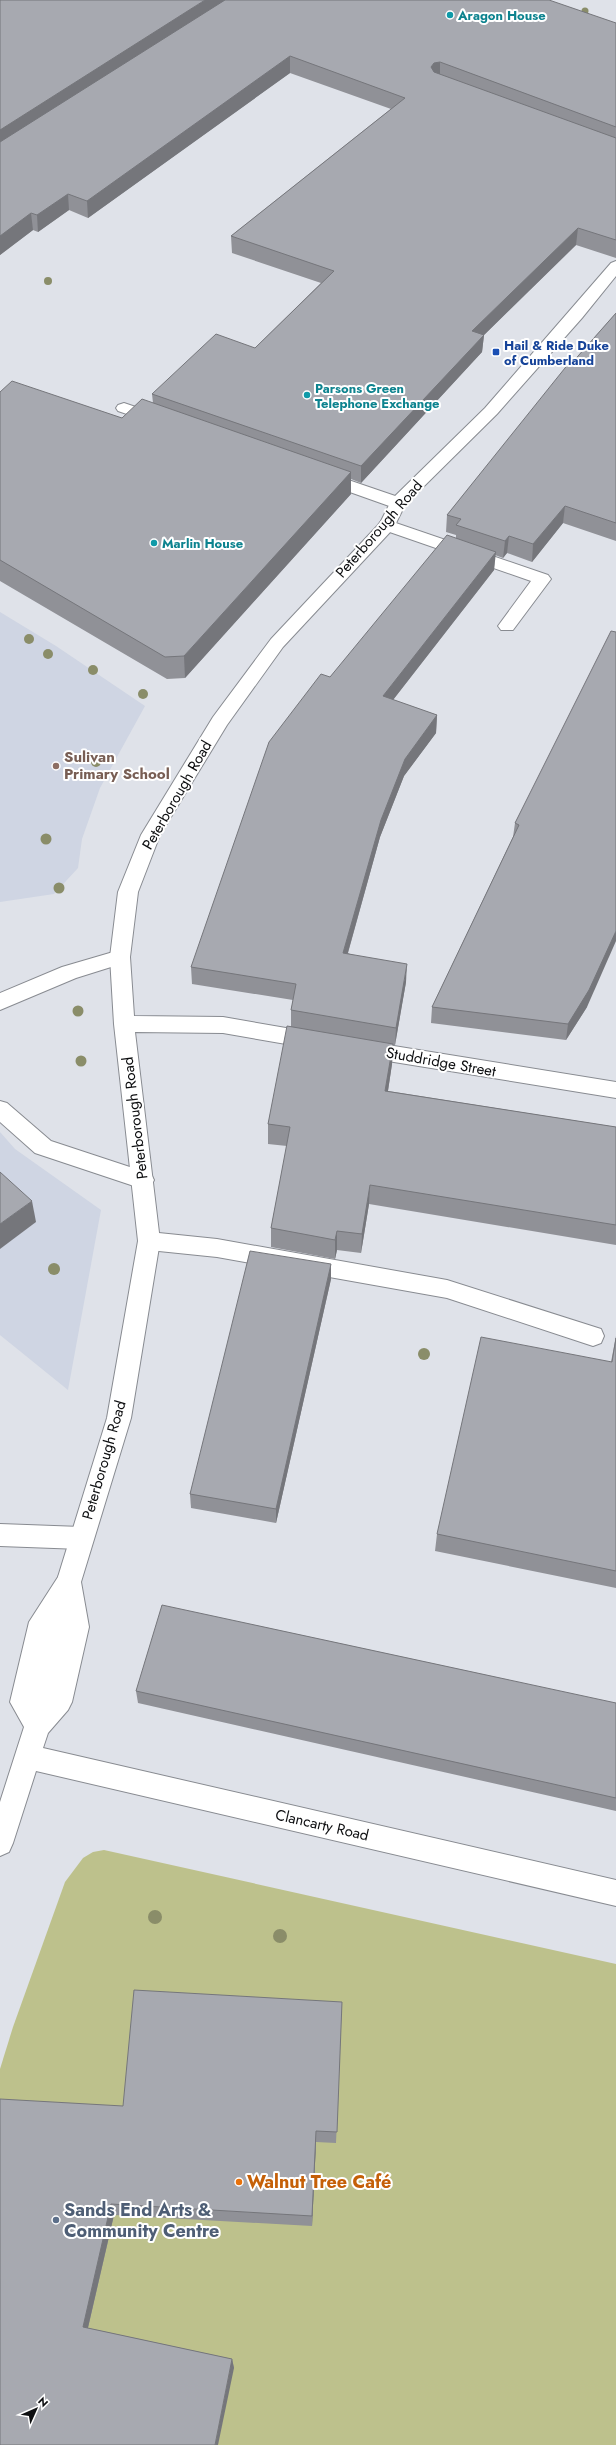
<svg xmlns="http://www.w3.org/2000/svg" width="616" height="2445" font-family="Jost,sans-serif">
  <rect width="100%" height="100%" fill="#dfe2e9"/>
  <g fill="#cfd5e3">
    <polygon points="0,612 56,646 145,706 100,788 82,839 78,868 54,894 0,902"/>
    <polygon points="0,1132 15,1149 101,1210 68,1390 0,1335"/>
  </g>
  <polygon fill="#bdc18c" points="104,1850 616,1964 616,2445 0,2445 0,2069 13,2027 65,1882 83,1858 93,1852"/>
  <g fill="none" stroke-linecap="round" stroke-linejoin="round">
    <defs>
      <g id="service">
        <polygon points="124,403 165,417 167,420 165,423 159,425 118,411 116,408 118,405"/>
        <polygon points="322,471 404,499 406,503 404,507 392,507 316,480 314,476 316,472"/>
        <polygon points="387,520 548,575 551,579 513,630 501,630 498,626 531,581 381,529 378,525 381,521"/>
        <polygon points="120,950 127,952 130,957 127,962 76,978 0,1010 0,993 62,967"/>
        <polygon points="0,1101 7,1103 51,1141 151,1174 154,1180 151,1186 143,1189 35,1153 0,1122"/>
        <polygon points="149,1232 217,1239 447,1280 601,1329 604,1336 601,1343 593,1346 447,1298 217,1257 149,1250 141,1247 138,1241 141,1235"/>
        <polygon points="0,1524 81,1527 90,1530 93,1538 90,1546 81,1549 0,1546"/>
        <polygon points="68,1572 77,1575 80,1583 50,1726 46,1734 37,1738 28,1734 24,1726 56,1583 59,1575"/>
      </g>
      <g id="minor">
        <path d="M616,261V276L582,318L497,414L405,505L393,529L283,647L227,725L160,835L138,892L130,957L134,1016L223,1017L315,1033L322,1035L325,1041L322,1047L315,1049L223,1033L135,1032L160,1241L131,1418L81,1582L89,1627L72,1702L68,1710L48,1733L43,1748L616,1880V1906L36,1771L13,1843L9,1852L0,1856V1802L24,1727L10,1702L29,1622L58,1577L107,1418L138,1241L114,1024L110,957L118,892L141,835L213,717L271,639L380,523L392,499L485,408L611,263ZM62,1612L65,1627L48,1696L39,1706L36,1701L53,1626Z"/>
        <polygon points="363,1041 616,1082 616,1098 363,1057 356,1055 353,1049 356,1043"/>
      </g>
    </defs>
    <use href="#service" stroke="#888b91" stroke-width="2"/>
    <use href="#minor" stroke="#888b91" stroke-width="2"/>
    <use href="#service" fill="#fff" fill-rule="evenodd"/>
    <use href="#minor" fill="#fff" fill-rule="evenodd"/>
  </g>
  <g fill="#8a8d69">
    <circle cx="585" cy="11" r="3.5"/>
    <circle cx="48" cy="281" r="4"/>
    <circle cx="29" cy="639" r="5"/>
    <circle cx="48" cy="654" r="5"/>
    <circle cx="93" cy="670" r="5"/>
    <circle cx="143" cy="694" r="5"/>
    <circle cx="96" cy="762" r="5"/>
    <circle cx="46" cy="839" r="5.5"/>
    <circle cx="59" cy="888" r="5.5"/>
    <circle cx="78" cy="1011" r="5.5"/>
    <circle cx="81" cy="1061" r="5.5"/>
    <circle cx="54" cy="1269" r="6"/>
    <circle cx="424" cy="1354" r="6"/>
    <circle cx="155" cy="1917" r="7"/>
    <circle cx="280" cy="1936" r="7"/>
  </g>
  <g fill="#909197">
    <polygon points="0,0 616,23 616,258 576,245 484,335 482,352 361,483 351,479 351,494 185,678 167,679 0,581 0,392 122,418 153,403 152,394 255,348 321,283 232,253 231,236 391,109 290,73 88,218 69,210 38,232 33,230 0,255"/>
    <polygon points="616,313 616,541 563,523 532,562 507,553 503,558 495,555 494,570 393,700 437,715 436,733 404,776 380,837 348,953 406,982 395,1045 393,1045 392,1064 388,1091 616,1127 616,1245 369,1204 361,1253 337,1250 335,1259 271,1247 271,1228 287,1146 268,1144 268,1124 291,1027 291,1010 293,1000 192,984 191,967 330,677 456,538 456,535 446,532 447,515 571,364"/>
    <polygon points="616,632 587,1007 566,1040 431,1023 432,1007 513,837 515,823"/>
    <polygon points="331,1264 331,1279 276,1523 191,1508 190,1494"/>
    <polygon points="616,1336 616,1588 435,1551 437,1534 611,1362"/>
    <polygon points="136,1691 616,1703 616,1811 138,1703"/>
    <polygon points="342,2002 336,2143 316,2142 312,2226 114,2215 88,2328 232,2359 234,2368 0,2445 123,2106"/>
  </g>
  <g fill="#75767b">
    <polygon points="205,0 232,0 0,148 0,130"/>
    <polygon points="290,56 290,73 88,218 87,201"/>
    <polygon points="440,62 440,79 434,80 431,67 434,63"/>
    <polygon points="68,194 69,210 38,232 37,215"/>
    <polygon points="31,213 33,230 0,255 0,236"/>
    <polygon points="578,228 576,245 484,335 482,352 361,483 361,466 472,331"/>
    <polygon points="351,472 351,494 185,678 184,656"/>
    <polygon points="565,506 563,523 532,562 533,544"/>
    <polygon points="509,536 507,553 503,558 505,541"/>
    <polygon points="496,552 494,570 382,714 383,696"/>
    <polygon points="437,715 436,733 404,776 380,837 343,970 343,953 381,820 405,759"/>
    <polygon points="616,931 616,941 587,1007 566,1040 568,1024"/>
    <polygon points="407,964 406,982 395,1045 396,1028"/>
    <polygon points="393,1044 392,1064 385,1110 385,1091"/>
    <polygon points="370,1185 369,1204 361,1253 362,1234"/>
    <polygon points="32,1201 36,1222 0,1249 0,1224"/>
    <polygon points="337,1231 337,1250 335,1259 335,1240"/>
    <polygon points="331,1264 331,1279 276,1523 276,1509"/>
    <polygon points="316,2131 316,2142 312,2226 312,2216"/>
    <polygon points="111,2204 114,2215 86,2336 83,2327"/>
    <polygon points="232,2359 234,2368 218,2445 215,2445"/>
  </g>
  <g fill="#a7a9b0" stroke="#75767b">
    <polygon points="0,0 205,0 0,130"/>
    <polygon points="225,0 549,0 616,23 616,127 440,62 434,63 431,67 434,72 616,138 616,240 578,228 472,331 484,335 361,466 152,394 216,334 255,348 334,271 231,236 405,98 290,56 87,201 68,194 37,215 31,213 0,236 0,142"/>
    <polygon points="616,313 616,523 565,506 533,544 509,536 505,541 456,525 461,519 447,515 569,363 571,364"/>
    <polygon points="12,381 122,418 142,399 351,472 184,656 165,657 0,560 0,392"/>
    <polygon points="447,535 496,552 383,696 437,715 405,759 381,820 343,953 407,964 396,1028 291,1010 296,984 191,967 269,742 321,674 330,677"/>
    <polygon points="611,631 616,632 616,931 589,990 568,1024 432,1007 519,825 515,823"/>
    <polygon points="287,1026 393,1044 385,1091 616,1127 616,1225 370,1185 362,1234 337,1231 335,1240 271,1228 290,1127 268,1124"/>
    <polygon points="0,1172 32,1201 0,1224"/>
    <polygon points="250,1251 331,1264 276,1509 190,1494"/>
    <polygon points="481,1337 612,1362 616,1338 616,1571 437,1534"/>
    <polygon points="162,1605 616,1703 616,1798 136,1691"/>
    <polygon points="134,1990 342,2002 337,2132 316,2131 312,2216 111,2204 83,2327 232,2359 215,2445 0,2445 0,2099 123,2106"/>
  </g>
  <g fill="#0f9aa8" stroke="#fff" stroke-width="1.5">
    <circle cx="450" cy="15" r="4"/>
    <circle cx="307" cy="395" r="4"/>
    <circle cx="154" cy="543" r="4"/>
  </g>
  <rect fill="#1a4fb4" stroke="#fff" stroke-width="1.5" x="492" y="348" width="8" height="8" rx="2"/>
  <circle fill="#8d6e63" stroke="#fff" stroke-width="1.5" cx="56" cy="766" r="4"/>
  <circle fill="#e8710a" stroke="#fff" stroke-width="1.5" cx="239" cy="2182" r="4"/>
  <circle fill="#5c6f8a" stroke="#fff" stroke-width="1.5" cx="56" cy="2220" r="4"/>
  <g text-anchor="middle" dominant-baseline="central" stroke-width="4" stroke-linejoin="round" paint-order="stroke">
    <g font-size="13" font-weight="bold" fill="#0d838f" stroke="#fff" text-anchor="start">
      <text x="458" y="15">Aragon House</text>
      <text x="315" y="388">Parsons Green<tspan x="315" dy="15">Telephone Exchange</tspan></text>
      <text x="162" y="543">Marlin House</text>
    </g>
    <g font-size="13" font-weight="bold" fill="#164399" stroke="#fff" text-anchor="start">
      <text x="504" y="345">Hail &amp; Ride Duke<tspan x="504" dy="15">of Cumberland</tspan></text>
    </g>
    <g font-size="15" fill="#0d0e10" stroke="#fff">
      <text transform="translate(379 529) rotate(-49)">Peterborough Road</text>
      <text transform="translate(177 795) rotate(-60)">Peterborough Road</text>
      <text transform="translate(441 1062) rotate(10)">Studdridge Street</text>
      <text transform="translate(135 1118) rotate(-97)">Peterborough Road</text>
      <text transform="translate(104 1460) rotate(-74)">Peterborough Road</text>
      <text transform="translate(322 1825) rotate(13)">Clancarty Road</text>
    </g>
    <g font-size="15" font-weight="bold" fill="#785e54" stroke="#fff" text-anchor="start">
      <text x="64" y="757">Sulivan<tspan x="64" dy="17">Primary School</tspan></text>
    </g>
    <g font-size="18" font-weight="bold" fill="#c56008" stroke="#fff" text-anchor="start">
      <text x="247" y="2182">Walnut Tree Café</text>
    </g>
    <g font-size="18" font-weight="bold" fill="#4e5e75" stroke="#fff" text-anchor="start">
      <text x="64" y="2210">Sands End Arts &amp;<tspan x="64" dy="21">Community Centre</tspan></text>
    </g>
  </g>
  <g transform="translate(36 2409) rotate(45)" stroke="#ffffff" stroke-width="3" paint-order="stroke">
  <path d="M0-3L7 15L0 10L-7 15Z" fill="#0d0e10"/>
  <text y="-6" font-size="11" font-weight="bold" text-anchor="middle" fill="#0d0e10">N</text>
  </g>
</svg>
